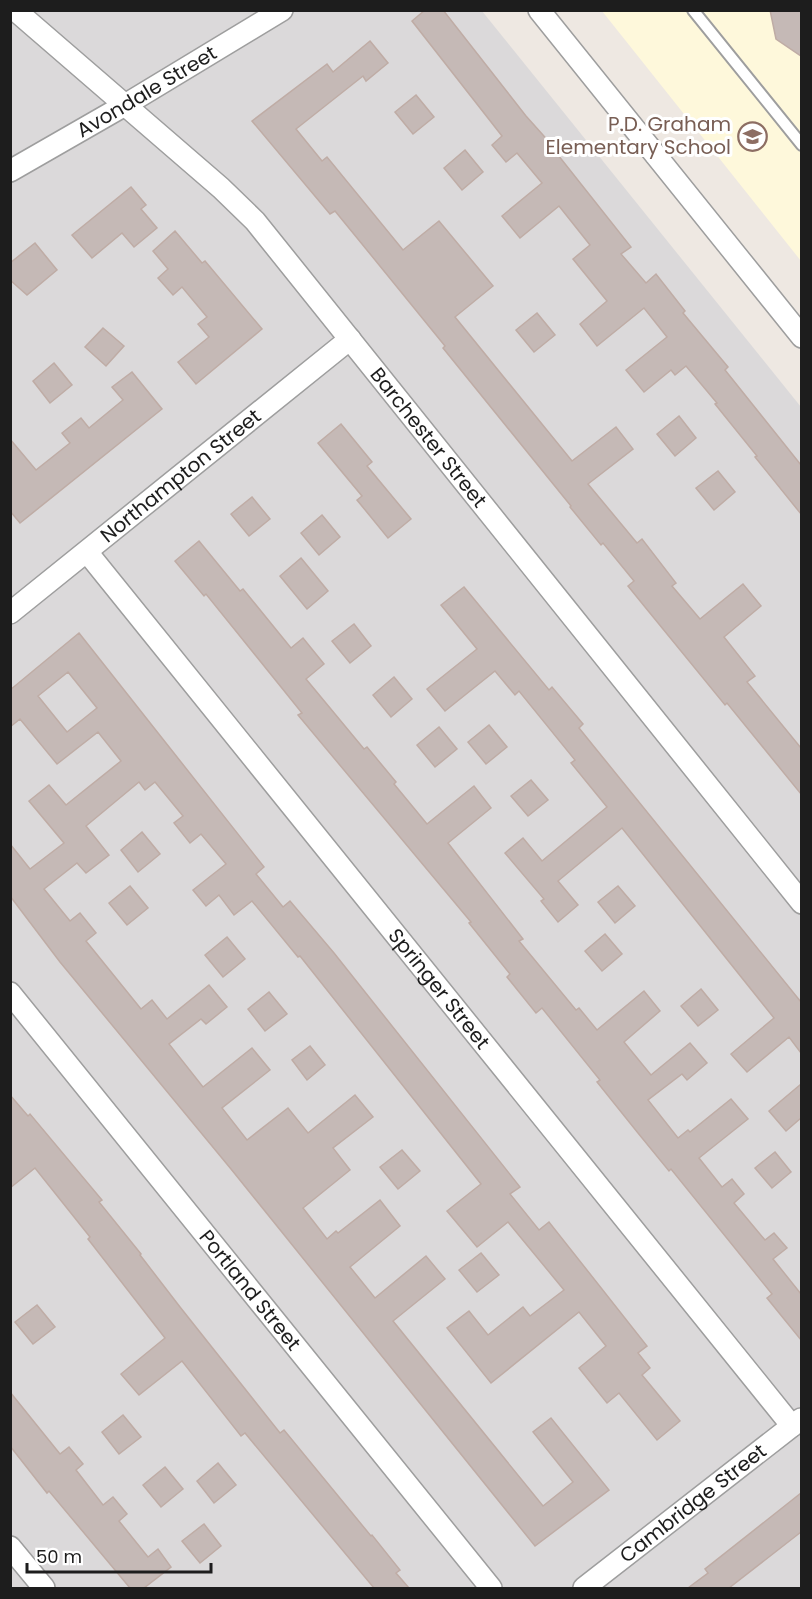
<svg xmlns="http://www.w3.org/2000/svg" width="812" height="1599" font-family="Poppins,sans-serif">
  <rect width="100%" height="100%" fill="#eee8e2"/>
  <polygon fill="#dbd9da" points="11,11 482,11 801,407 801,1588 11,1588"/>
  <polygon fill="#fef8db" points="602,11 801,11 801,261"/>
  <g fill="#c5b9b6" stroke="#bfaca5" stroke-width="1.5" fill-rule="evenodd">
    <polygon points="425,10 443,10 526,116 560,154 558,155 631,247 621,254 646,283 656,274 685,311 683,313 728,367 725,370 801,465 801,514 755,457 757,456 715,404 717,403 686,366 675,375 671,370 644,392 626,370 667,337 644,308 597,346 580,324 607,301 573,259 590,245 559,206 520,238 502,216 542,183 517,153 506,162 492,145 502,136 412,21"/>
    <polygon points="770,10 801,10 801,56 776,39"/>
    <polygon points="370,41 388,63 366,81 363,76 296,129 322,161 327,157 403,250 439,221 493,286 455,317 572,461 616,427 633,449 588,484 637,543 642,539 676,583 672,586 700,619 743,584 761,606 724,637 755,676 747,682 801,748 801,794 727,703 725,705 645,607 628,586 634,581 603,543 601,545 570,507 571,506 443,348 445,346 362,244 335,211 330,214 252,121 327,64 333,72"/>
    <polygon points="416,95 434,117 413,134 395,112"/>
    <polygon points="465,150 483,172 462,190 444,168"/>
    <polygon points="131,187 146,205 141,209 157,228 134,247 122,233 92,258 72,235"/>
    <polygon points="175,231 202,263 205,261 262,329 196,384 178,362 209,337 198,324 207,317 182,287 173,295 158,278 168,269 153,251"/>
    <polygon points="35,243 57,270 27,295 10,280 10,263"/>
    <polygon points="537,313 555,335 534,352 516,330"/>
    <polygon points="103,328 124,346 106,366 85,347"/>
    <polygon points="54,363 72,385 50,403 33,381"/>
    <polygon points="132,372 162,409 20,523 10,511 10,439 36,470 70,443 62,433 81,418 89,428 123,400 112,387"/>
    <polygon points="679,416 696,438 675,456 657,434"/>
    <polygon points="341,424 372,462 367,466 411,519 388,538 357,500 362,496 318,443"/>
    <polygon points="718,471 735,492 714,510 696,488"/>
    <polygon points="252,497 270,519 249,536 231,514"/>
    <polygon points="322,515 340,537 319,555 301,533"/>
    <polygon points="199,541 240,591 243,589 291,648 303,638 324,664 306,679 364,749 367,747 396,782 394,784 427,824 474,786 491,808 448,843 523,939 519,941 576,1010 579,1008 597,1030 644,991 660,1011 624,1042 651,1075 690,1043 707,1063 687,1080 682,1074 648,1100 678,1138 688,1130 690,1132 731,1099 748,1119 699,1158 722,1187 732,1179 744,1194 734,1203 765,1240 774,1233 787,1248 773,1259 801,1294 801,1340 767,1298 772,1294 671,1169 669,1171 638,1133 597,1082 600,1080 542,1008 536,1013 507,977 510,974 469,923 471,922 298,715 302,713 206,594 204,596 175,561"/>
    <polygon points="301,558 328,591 307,609 280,576"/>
    <polygon points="464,587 549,690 552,687 583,724 579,728 801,1002 801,1053 789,1037 747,1072 731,1054 774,1018 622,828 558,881 578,905 558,922 541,901 544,899 505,853 523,838 542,861 607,807 571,763 575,760 519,691 515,695 495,671 445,711 427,689 477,649 441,605"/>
    <polygon points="354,624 371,646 350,663 332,641"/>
    <path d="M79,633L264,867L256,874L283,907L290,901L334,953L520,1187L510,1194L539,1230L549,1222L647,1346L638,1353L650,1368L642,1375L680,1421L657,1440L619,1393L607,1403L579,1368L606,1346L579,1312L491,1383L447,1328L469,1311L488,1335L523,1307L530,1316L564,1290L508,1222L477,1247L447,1211L481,1184L300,956L298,957L252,901L234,915L219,895L206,906L193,890L226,864L201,834L190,843L174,823L183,816L155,782L145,790L139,782L86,826L109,855L86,873L77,863L44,889L70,921L80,913L96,933L86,941L141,1009L152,1000L167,1019L209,985L227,1007L206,1024L201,1019L169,1044L203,1087L252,1048L270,1070L222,1108L247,1140L288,1108L308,1133L355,1095L373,1117L333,1148L350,1170L303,1208L327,1239L336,1231L338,1233L380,1200L400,1226L350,1267L375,1298L426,1256L445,1279L393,1321L543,1506L573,1482L533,1432L551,1418L609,1490L535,1546L231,1169L60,962L10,896V844L30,869L64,843L29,801L49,785L66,805L121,761L98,732L57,764L20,719L10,727V690ZM68,672L97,708L67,732L38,696Z"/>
    <polygon points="394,677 412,699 391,717 373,695"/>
    <polygon points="489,725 507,747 486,764 468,742"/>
    <polygon points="439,727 457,749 435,767 417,745"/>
    <polygon points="531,780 548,800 528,816 511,796"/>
    <polygon points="142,832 160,854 138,872 121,850"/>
    <polygon points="130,886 148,908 127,925 109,903"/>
    <polygon points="618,886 635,906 615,923 598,902"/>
    <polygon points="605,934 622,954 602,971 585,951"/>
    <polygon points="227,937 245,959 223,977 205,955"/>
    <polygon points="701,989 718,1010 698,1026 681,1006"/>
    <polygon points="269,992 287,1014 265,1031 248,1009"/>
    <polygon points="310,1046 325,1065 307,1080 292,1060"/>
    <polygon points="801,1084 801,1118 786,1131 769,1111"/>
    <polygon points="10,1095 28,1116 30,1114 102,1200 99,1202 141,1254 140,1255 180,1307 280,1433 284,1430 371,1536 372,1535 400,1570 396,1573 409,1588 374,1588 245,1433 241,1436 182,1361 139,1395 121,1374 165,1338 88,1239 90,1237 35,1168 10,1188"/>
    <polygon points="402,1150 420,1171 398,1189 380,1167"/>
    <polygon points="775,1152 791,1172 772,1188 755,1168"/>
    <polygon points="481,1253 499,1275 477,1292 459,1270"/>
    <polygon points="37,1305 55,1327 33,1344 15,1322"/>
    <polygon points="10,1392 60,1454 69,1447 83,1464 76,1470 103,1505 113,1497 127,1514 119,1521 148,1557 158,1549 171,1567 144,1588 130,1588 49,1491 47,1493 10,1446"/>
    <polygon points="123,1415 141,1437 119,1454 102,1432"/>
    <polygon points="218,1463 236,1485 214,1503 197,1481"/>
    <polygon points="165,1467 183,1489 161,1507 143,1485"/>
    <polygon points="801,1493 801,1532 729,1588 688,1588 708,1573 705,1569"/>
    <polygon points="204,1524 221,1546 200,1563 182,1541"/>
  </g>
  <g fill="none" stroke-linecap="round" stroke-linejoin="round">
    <defs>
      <polyline id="lane" points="693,10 802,145"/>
      <g id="street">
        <path id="s1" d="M15,10L221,188L255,221L802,903"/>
        <polyline points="539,10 802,337"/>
        <path id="s2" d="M10,171L125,105L282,10"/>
        <path id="s3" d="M87,552L792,1426"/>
        <path id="s4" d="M10,613L350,339"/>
        <path id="s5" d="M10,993L491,1588"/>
        <polyline points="10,1547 44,1588"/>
        <path id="s6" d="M584,1588L801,1419"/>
      </g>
    </defs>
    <use href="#lane" stroke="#9e9e9e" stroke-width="14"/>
    <use href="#street" stroke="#9e9e9e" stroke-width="24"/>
    <use href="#lane" stroke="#fff" stroke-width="10"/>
    <use href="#street" stroke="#fff" stroke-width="21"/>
  </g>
  <defs>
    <symbol id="school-ring" viewBox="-11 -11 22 22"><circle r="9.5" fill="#fff" stroke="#8d6e63" stroke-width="1.5"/><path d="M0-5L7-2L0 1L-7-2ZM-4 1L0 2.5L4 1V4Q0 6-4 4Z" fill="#8d6e63"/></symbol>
  </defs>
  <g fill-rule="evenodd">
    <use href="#school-ring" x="736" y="120" width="33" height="33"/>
  </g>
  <g text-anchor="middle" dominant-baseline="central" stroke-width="6" stroke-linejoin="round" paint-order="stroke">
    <g font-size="20" fill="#1d1d1d" stroke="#fff">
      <text stroke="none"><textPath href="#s2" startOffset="158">Avondale Street</textPath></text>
      <text stroke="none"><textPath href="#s1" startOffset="597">Barchester Street</textPath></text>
      <text stroke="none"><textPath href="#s4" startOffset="219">Northampton Street</textPath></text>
      <text stroke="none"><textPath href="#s3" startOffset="561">Springer Street</textPath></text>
      <text stroke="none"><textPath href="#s5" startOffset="382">Portland Street</textPath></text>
      <text stroke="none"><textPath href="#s6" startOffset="138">Cambridge Street</textPath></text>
    </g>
    <g font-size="20" fill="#785e54" stroke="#fff" text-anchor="end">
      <text x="731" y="124">P.D. Graham<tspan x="731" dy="23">Elementary School</tspan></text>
    </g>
  </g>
  <rect width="812" height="1599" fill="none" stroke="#1d1d1d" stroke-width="24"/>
  <path d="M27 1563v9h184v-9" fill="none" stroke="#1d1d1d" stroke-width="3"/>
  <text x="36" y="1563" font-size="18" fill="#1d1d1d" stroke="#ffffff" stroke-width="4.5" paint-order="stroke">50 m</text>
</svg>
